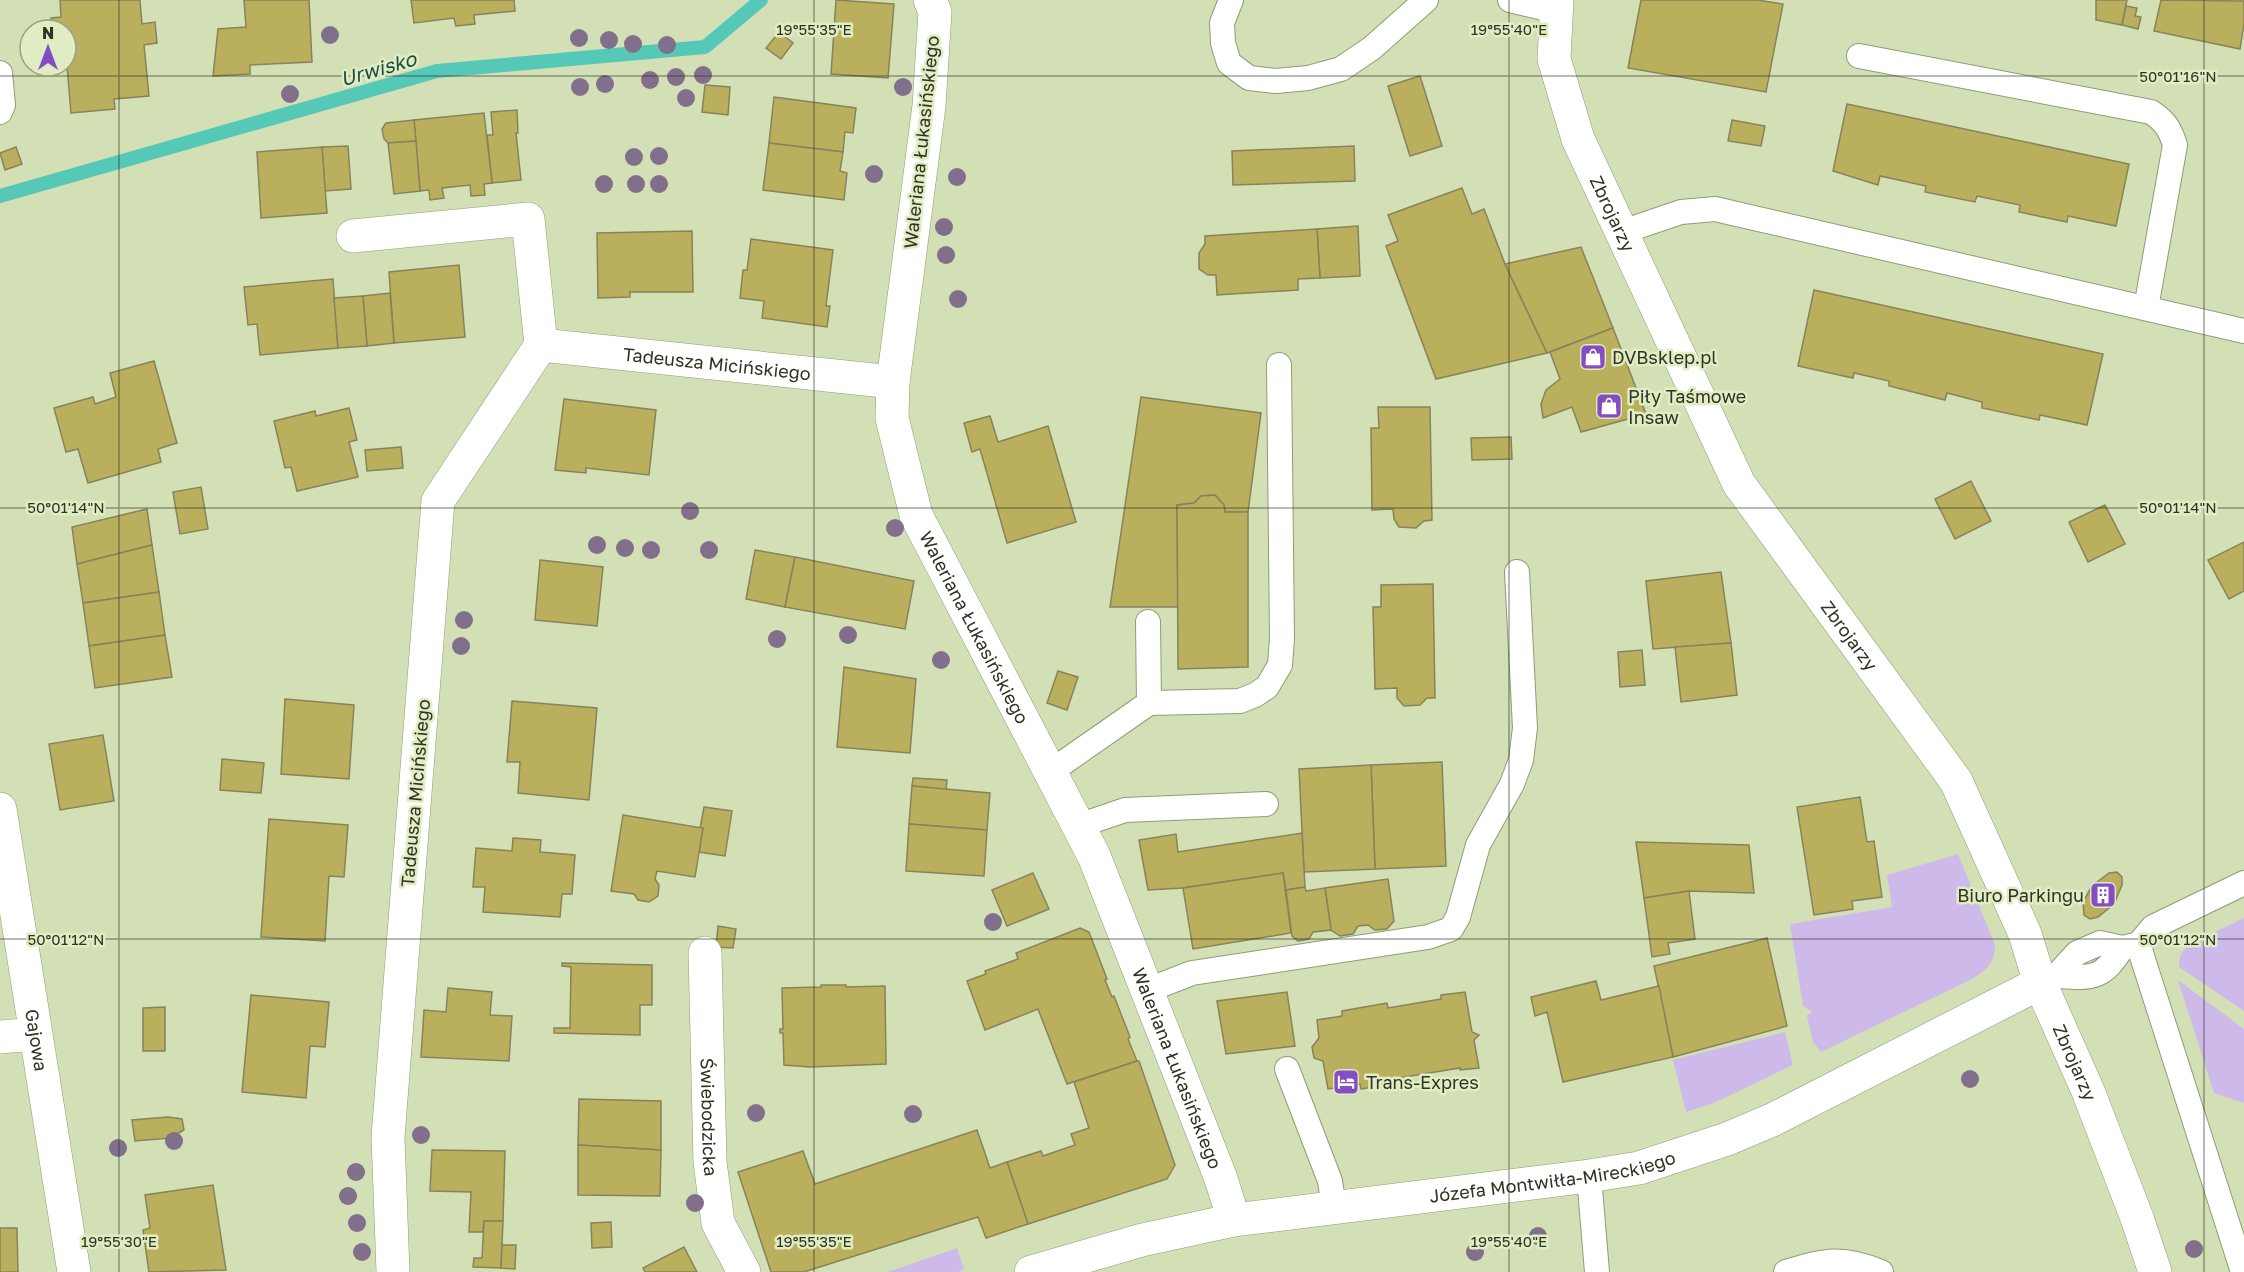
<svg xmlns="http://www.w3.org/2000/svg" width="2244" height="1272" font-family="'Golos Text',sans-serif">
  <rect width="100%" height="100%" fill="#d3e0b6"/>
  <g fill="#cdbaeb">
    <path d="M1958,854L1995,945C1995,962 1988,969 1974,978L1821,1052L1813,1042L1807,1016L1812,1012L1803,1006L1790,924L1892,907L1887,875Z"/>
    <path d="M2244,918V1011L2179,967C2178,955 2183,950 2192,943Z"/>
    <polygon points="2178,980 2244,1029 2244,1103 2214,1093"/>
    <polygon points="1785,1032 1793,1065 1714,1103 1686,1112 1673,1060"/>
    <polygon points="957,1248 964,1269 958,1272 888,1272"/>
  </g>
  <g fill="none" stroke-linecap="round" stroke-linejoin="round">
    <polyline stroke="#56c8b7" stroke-width="14" points="0,196 437,71 705,47 761,0"/>
  </g>
  <g fill="#baaf5c" stroke="#88835b" stroke-width="1.5">
    <polygon points="60,0 140,0 142,24 155,22 157,43 144,45 149,96 114,99 115,109 71,113 67,66 55,68 55,66 66,66 66,30 52,30 51,18 61,17"/>
    <polygon points="244,0 309,0 312,62 250,65 250,74 213,76 218,29 246,27"/>
    <polygon points="411,0 514,0 515,11 474,15 475,24 456,26 454,18 414,23"/>
    <polygon points="836,0 894,4 888,78 831,74"/>
    <polygon points="1641,0 1757,0 1783,4 1766,92 1628,68"/>
    <polygon points="2096,0 2127,0 2122,25 2096,20"/>
    <polygon points="2161,0 2244,1 2244,24 2240,49 2154,31"/>
    <polygon points="2126,6 2137,8 2135,16 2141,17 2138,29 2122,25"/>
    <polygon points="779,32 793,43 781,59 766,48"/>
    <polygon points="1420,76 1442,146 1410,156 1388,86"/>
    <polygon points="705,85 730,87 728,115 702,112"/>
    <polygon points="774,97 856,108 853,133 845,132 843,152 769,143"/>
    <polygon points="1847,104 2129,164 2116,226 2068,216 2067,222 2019,212 2020,205 1977,196 1975,202 1925,192 1926,186 1880,176 1878,185 1833,171"/>
    <polygon points="517,110 518,133 516,133 521,180 492,183 487,135 493,135 491,112"/>
    <polygon points="484,113 492,183 484,184 485,195 471,196 470,185 442,188 444,198 430,200 429,190 420,191 414,120"/>
    <polygon points="414,120 416,141 388,143 384,139 382,129 386,123"/>
    <polygon points="1732,120 1765,126 1761,146 1728,141"/>
    <polygon points="416,141 420,191 394,194 388,143"/>
    <polygon points="769,143 843,152 840,171 847,173 844,200 763,190"/>
    <polygon points="348,146 351,189 325,191 322,147"/>
    <polygon points="1354,146 1355,181 1233,185 1232,151"/>
    <polygon points="16,147 22,164 5,170 0,153"/>
    <polygon points="322,147 327,213 261,218 257,152"/>
    <polygon points="1462,188 1472,214 1484,209 1505,264 1547,353 1436,379 1386,246 1398,241 1388,215"/>
    <polygon points="1358,226 1360,276 1320,278 1317,229"/>
    <polygon points="1317,229 1320,278 1298,279 1298,290 1217,295 1216,275 1208,275 1199,269 1199,253 1205,244 1205,236"/>
    <polygon points="692,231 693,292 630,292 630,297 598,298 597,233"/>
    <polygon points="751,239 833,250 826,306 830,306 827,327 762,318 764,301 740,298 743,270 747,270"/>
    <polygon points="1581,247 1613,328 1547,353 1505,264"/>
    <polygon points="459,265 465,337 394,343 389,272"/>
    <polygon points="333,279 338,348 260,355 257,324 248,325 244,287"/>
    <polygon points="1814,290 2103,354 2087,425 2040,415 2039,420 1982,408 1982,402 1947,393 1945,400 1889,386 1889,381 1854,373 1853,378 1798,366"/>
    <polygon points="390,293 394,343 367,346 363,296"/>
    <polygon points="363,296 367,346 338,348 334,298"/>
    <polygon points="1613,328 1646,414 1581,432 1572,407 1543,418 1541,404 1546,390 1560,379 1550,352"/>
    <polygon points="154,361 177,443 158,449 161,462 88,483 78,449 66,452 54,408 93,397 95,404 116,397 110,373"/>
    <polygon points="1141,397 1261,413 1248,512 1225,512 1224,505 1215,495 1201,496 1194,503 1177,505 1178,607 1110,607"/>
    <polygon points="564,399 656,410 649,475 586,468 586,473 555,470"/>
    <polygon points="1378,407 1430,407 1432,520 1424,521 1416,528 1399,527 1394,519 1393,509 1372,510 1371,428 1379,428"/>
    <polygon points="349,408 357,440 349,442 358,477 297,491 291,467 285,468 274,421 315,411 316,416"/>
    <polygon points="990,416 998,442 1048,426 1076,522 1007,543 980,449 972,452 964,423"/>
    <polygon points="1511,437 1512,459 1472,460 1471,438"/>
    <polygon points="401,447 403,468 367,471 365,450"/>
    <polygon points="1971,481 1991,521 1955,539 1935,499"/>
    <polygon points="201,487 208,529 180,534 173,492"/>
    <polygon points="1215,495 1224,505 1225,512 1248,512 1248,667 1178,669 1177,505 1194,503 1201,496"/>
    <polygon points="2105,505 2125,544 2088,562 2069,522"/>
    <polygon points="147,509 152,545 77,564 72,527"/>
    <polygon points="2244,542 2244,591 2229,599 2208,560"/>
    <polygon points="152,545 159,592 83,603 77,564"/>
    <polygon points="755,550 795,557 785,607 746,599"/>
    <polygon points="795,557 914,581 905,629 785,607"/>
    <polygon points="540,560 603,567 597,626 535,620"/>
    <polygon points="1721,572 1731,643 1653,649 1646,581"/>
    <polygon points="1433,584 1435,698 1427,698 1420,705 1404,706 1397,698 1397,688 1375,689 1373,607 1381,607 1381,585"/>
    <polygon points="159,592 165,635 89,646 83,603"/>
    <polygon points="165,635 172,677 95,688 89,646"/>
    <polygon points="1731,643 1737,695 1681,702 1675,647"/>
    <polygon points="1642,650 1645,685 1620,687 1618,652"/>
    <polygon points="844,667 916,679 910,753 837,747"/>
    <polygon points="1058,671 1078,677 1067,710 1047,703"/>
    <polygon points="285,699 354,705 349,779 281,774"/>
    <polygon points="512,701 597,708 589,800 518,793 520,762 507,762"/>
    <polygon points="103,735 114,801 60,810 49,744"/>
    <polygon points="222,759 264,763 261,793 220,790"/>
    <polygon points="1442,762 1446,866 1375,869 1371,765"/>
    <polygon points="1371,765 1375,869 1304,872 1299,769"/>
    <polygon points="913,778 947,780 946,790 912,786"/>
    <polygon points="912,786 990,793 987,830 909,824"/>
    <polygon points="1860,797 1867,842 1874,841 1882,897 1852,901 1853,909 1814,915 1797,807"/>
    <polygon points="704,807 732,811 725,856 699,852 703,828 700,828"/>
    <polygon points="623,815 703,828 695,877 657,871 655,879 659,885 658,896 649,902 638,900 634,894 611,891"/>
    <polygon points="269,819 348,825 344,877 329,876 325,941 261,937"/>
    <polygon points="909,824 987,830 984,876 906,871"/>
    <polygon points="1302,833 1305,887 1286,890 1283,873 1183,888 1148,890 1139,840 1176,834 1178,852"/>
    <polygon points="513,838 541,840 540,852 575,855 572,894 562,894 560,917 483,912 485,887 473,887 476,848 512,851"/>
    <polygon points="1636,842 1749,845 1754,893 1689,891 1644,898"/>
    <polygon points="2117,872 2122,877 2122,885 2114,904 2098,917 2090,919 2084,915 2083,902 2092,886 2109,873"/>
    <polygon points="1033,873 1049,909 1007,926 992,890"/>
    <polygon points="1283,873 1291,933 1193,949 1183,888"/>
    <polygon points="1388,879 1394,921 1387,929 1375,930 1368,925 1358,926 1353,934 1340,936 1331,930 1325,888"/>
    <polygon points="1305,887 1306,891 1325,888 1331,930 1313,932 1309,939 1298,941 1292,936 1286,890"/>
    <polygon points="1689,891 1695,939 1668,943 1670,954 1652,957 1644,898"/>
    <polygon points="718,926 736,929 733,948 716,947"/>
    <polygon points="1080,928 1089,932 1107,979 1105,980 1112,997 1114,996 1130,1037 1128,1039 1137,1061 1067,1084 1038,1009 985,1030 967,981 986,974 985,971 1018,959 1016,953"/>
    <polygon points="1767,938 1787,1026 1673,1057 1654,966"/>
    <polygon points="562,963 652,965 652,1005 640,1005 640,1035 554,1033 554,1028 570,1028 571,967 562,966"/>
    <polygon points="1596,981 1601,1000 1659,986 1673,1057 1563,1082 1547,1012 1535,1016 1531,997"/>
    <polygon points="821,985 846,985 846,987 885,986 886,1064 810,1067 784,1065 783,1033 780,1033 780,1029 783,1029 782,988 821,987"/>
    <polygon points="448,988 492,992 490,1015 512,1016 509,1061 421,1057 424,1010 446,1012"/>
    <polygon points="1287,992 1295,1046 1226,1054 1217,1001"/>
    <polygon points="1465,992 1472,1032 1479,1035 1474,1040 1479,1068 1460,1070 1460,1068 1392,1079 1393,1084 1361,1089 1360,1084 1328,1089 1323,1061 1314,1058 1312,1047 1319,1038 1317,1020 1342,1016 1342,1011 1387,1003 1388,1008 1441,999 1441,995"/>
    <polygon points="251,995 329,1002 325,1047 310,1046 306,1098 242,1092"/>
    <polygon points="165,1007 165,1051 143,1051 143,1008"/>
    <polygon points="1137,1061 1139,1061 1175,1165 1167,1179 1028,1224 1007,1162 1041,1151 1043,1156 1075,1145 1071,1134 1089,1128 1074,1082"/>
    <polygon points="579,1099 661,1101 661,1150 578,1145"/>
    <polygon points="168,1117 182,1119 184,1130 170,1138 135,1141 132,1120"/>
    <polygon points="977,1130 990,1168 1007,1162 1028,1224 986,1238 978,1217 804,1272 771,1272 738,1172 803,1151 815,1184"/>
    <polygon points="578,1145 661,1150 660,1196 578,1195"/>
    <polygon points="432,1150 505,1151 503,1221 484,1221 483,1232 469,1232 471,1192 430,1191"/>
    <polygon points="213,1185 226,1270 149,1272 143,1230 150,1228 145,1195"/>
    <polygon points="484,1221 503,1221 501,1268 473,1267 474,1258 482,1258"/>
    <polygon points="611,1222 612,1247 592,1248 591,1223"/>
    <polygon points="0,1228 17,1228 18,1272 0,1272"/>
    <polygon points="502,1245 516,1245 515,1269 501,1268"/>
    <polygon points="684,1247 697,1272 645,1272 643,1268"/>
  </g>
  <g fill="none" stroke-linecap="round" stroke-linejoin="round">
    <defs>
      <g id="lane">
        <polyline points="1231,0 1222,23 1223,43 1229,63 1249,78 1276,81 1308,78 1341,69 1372,48 1426,0"/>
        <polyline points="1510,0 1556,11"/>
        <path d="M1859,56L2151,112C2165,121 2170,129 2175,145L2146,308"/>
        <polyline points="0,73 3,105 0,112"/>
        <polyline points="1622,232 1681,212 1715,209 2244,331"/>
        <polyline points="1148,622 1149,703"/>
        <polyline points="1050,772 1149,703 1240,701 1255,695 1267,687 1280,665 1282,638 1279,365"/>
        <polyline points="1078,826 1125,810 1266,804"/>
        <path d="M2056,976C2092,978 2102,980 2122,948"/>
        <polyline points="2040,983 2056,976 2077,953 2100,943 2122,948 2140,944"/>
        <polyline points="1148,990 1192,973 1428,937 1451,929 1458,917 1478,845 1512,784 1521,760 1525,728 1517,572"/>
        <polyline points="1287,1069 1330,1181 1334,1208"/>
        <polyline points="1589,1176 1597,1272"/>
        <path d="M1786,1272C1824,1260 1843,1256 1881,1272"/>
        <polyline points="2243,1272 2140,950 2142,940 2153,927 2244,883"/>
      </g>
      <g id="street">
        <path id="s1" d="M930,0L935,12L929,106L893,382L892,418L916,515L1094,856L1220,1176L1234,1220"/>
        <path id="s2" d="M1557,0L1554,59L1578,139L1739,484L1956,781L2025,934L2040,983L2088,1091L2137,1218L2155,1272"/>
        <polyline points="353,236 528,219 541,345 438,501 388,1137 393,1272"/>
        <path id="s3" d="M541,345L893,382"/>
        <path id="s4" d="M0,809L74,1272"/>
        <path id="s5" d="M705,953L710,1162L718,1223L744,1272"/>
        <polyline points="0,1037 35,1034"/>
        <path id="s6" d="M1031,1272L1142,1240L1234,1220L1589,1176L1639,1168L1727,1139L1772,1120L2040,983"/>
      </g>
    </defs>
    <use href="#lane" stroke="#909c75" stroke-width="26"/>
    <use href="#street" stroke="#909c75" stroke-width="34"/>
    <use href="#lane" stroke="#fff" stroke-width="24"/>
    <use href="#street" stroke="#fff" stroke-width="33"/>
  </g>
  <g fill="#816f8b">
    <circle cx="330" cy="35" r="9"/>
    <circle cx="579" cy="38" r="9"/>
    <circle cx="609" cy="40" r="9"/>
    <circle cx="633" cy="44" r="9"/>
    <circle cx="667" cy="45" r="9"/>
    <circle cx="703" cy="75" r="9"/>
    <circle cx="676" cy="77" r="9"/>
    <circle cx="650" cy="80" r="9"/>
    <circle cx="605" cy="84" r="9"/>
    <circle cx="580" cy="87" r="9"/>
    <circle cx="903" cy="87" r="9"/>
    <circle cx="290" cy="94" r="9"/>
    <circle cx="686" cy="98" r="9"/>
    <circle cx="659" cy="156" r="9"/>
    <circle cx="634" cy="157" r="9"/>
    <circle cx="874" cy="174" r="9"/>
    <circle cx="957" cy="177" r="9"/>
    <circle cx="604" cy="184" r="9"/>
    <circle cx="636" cy="184" r="9"/>
    <circle cx="659" cy="184" r="9"/>
    <circle cx="944" cy="227" r="9"/>
    <circle cx="946" cy="255" r="9"/>
    <circle cx="958" cy="299" r="9"/>
    <circle cx="690" cy="511" r="9"/>
    <circle cx="895" cy="528" r="9"/>
    <circle cx="597" cy="545" r="9"/>
    <circle cx="625" cy="548" r="9"/>
    <circle cx="651" cy="550" r="9"/>
    <circle cx="709" cy="550" r="9"/>
    <circle cx="464" cy="620" r="9"/>
    <circle cx="848" cy="635" r="9"/>
    <circle cx="777" cy="639" r="9"/>
    <circle cx="461" cy="646" r="9"/>
    <circle cx="941" cy="660" r="9"/>
    <circle cx="993" cy="922" r="9"/>
    <circle cx="1970" cy="1079" r="9"/>
    <circle cx="756" cy="1113" r="9"/>
    <circle cx="913" cy="1114" r="9"/>
    <circle cx="421" cy="1135" r="9"/>
    <circle cx="174" cy="1141" r="9"/>
    <circle cx="118" cy="1148" r="9"/>
    <circle cx="356" cy="1172" r="9"/>
    <circle cx="348" cy="1196" r="9"/>
    <circle cx="695" cy="1203" r="9"/>
    <circle cx="357" cy="1223" r="9"/>
    <circle cx="1538" cy="1236" r="9"/>
    <circle cx="2194" cy="1249" r="9"/>
    <circle cx="362" cy="1252" r="9"/>
    <circle cx="1475" cy="1252" r="9"/>
  </g>
  <path fill="none" stroke="#2e3323" stroke-width="1.5" stroke-opacity="0.45" d="M119,0V1272M814,0V1272M1509,0V1272M2204,0V1272M0,76H2244M0,508H2244M0,939H2244"/>
  <defs>
    <symbol id="shop-square" viewBox="-11 -11 22 22"><rect x="-9" y="-9" width="18" height="18" rx="4" fill="#844dc4" stroke="#e0edc3"/><path d="M-5-2.5h2.3a2.7 3.5 0 0 1 5.4 0H5L5.5 6h-11ZM-1.5-2.5h3a1.5 2.3 0 0 0-3 0Z" fill="#fff"/></symbol>
    <symbol id="building-square" viewBox="-11 -11 22 22"><rect x="-9" y="-9" width="18" height="18" rx="4" fill="#844dc4" stroke="#e0edc3"/><path d="M-4-6H4V6H1V3H-1V6H-4ZM-2.5-4.3h1.7v1.8h-1.7ZM.8-4.3h1.7v1.8H.8ZM-2.5-1h1.7V.8h-1.7ZM.8-1h1.7V.8H.8Z" fill="#fff"/></symbol>
    <symbol id="hotel-square" viewBox="-11 -11 22 22"><rect x="-9" y="-9" width="18" height="18" rx="4" fill="#844dc4" stroke="#e0edc3"/><path d="M-6-4.5h1.5V1H6V5H4.5V3h-9V5H-6ZM-4 0a1.8 1.8 0 1 1 3.6 0ZM.5 0V-2.5h3Q6-2.5 6 0Z" fill="#fff"/></symbol>
  </defs>
  <g fill-rule="evenodd">
    <use href="#shop-square" x="1578" y="342" width="30" height="30"/>
    <use href="#shop-square" x="1594" y="391" width="30" height="30"/>
    <use href="#building-square" x="2088" y="880" width="30" height="30"/>
    <use href="#hotel-square" x="1331" y="1067" width="30" height="30"/>
  </g>
  <g text-anchor="middle" dominant-baseline="central" stroke-width="5" stroke-linejoin="round" paint-order="stroke">
    <g font-size="18" fill="#2e3323" stroke="#e0edc3">
      <text transform="translate(921 142) rotate(-84)">Waleriana Łukasińskiego</text>
      <text stroke="none"><textPath href="#s2" startOffset="225">Zbrojarzy</textPath></text>
      <text stroke="none"><textPath href="#s3" startOffset="177">Tadeusza Micińskiego</textPath></text>
      <text stroke="none"><textPath href="#s1" startOffset="648">Waleriana Łukasińskiego</textPath></text>
      <text stroke="none"><textPath href="#s2" startOffset="711">Zbrojarzy</textPath></text>
      <text transform="translate(415 793) rotate(-85)">Tadeusza Micińskiego</text>
      <text stroke="none"><textPath href="#s4" startOffset="234">Gajowa</textPath></text>
      <text stroke="none"><textPath href="#s2" startOffset="1197">Zbrojarzy</textPath></text>
      <text stroke="none"><textPath href="#s1" startOffset="1134">Waleriana Łukasińskiego</textPath></text>
      <text stroke="none"><textPath href="#s5" startOffset="164">Świebodzicka</textPath></text>
      <text stroke="none"><textPath href="#s6" startOffset="531">Józefa Montwiłła-Mireckiego</textPath></text>
    </g>
    <g font-size="18" fill="#2e3323" stroke="#e0edc3" text-anchor="start">
      <text x="1612" y="357">DVBsklep.pl</text>
      <text x="1628" y="396">Piły Taśmowe<tspan x="1628" dy="21">Insaw</tspan></text>
      <text x="2084" y="895" text-anchor="end">Biuro Parkingu</text>
      <text x="1366" y="1082">Trans-Expres</text>
    </g>
    <g font-size="20" font-style="italic" fill="#1b4d45" stroke="#e0edc3">
      <text transform="translate(378 68) rotate(-16)">Urwisko</text>
    </g>
  </g>
  <g font-size="15" text-anchor="middle" fill="#2e3323" stroke="#e0edc3" stroke-width="5" stroke-linejoin="round" paint-order="stroke">
    <text x="814" y="35">19°55'35"E</text>
    <text x="1509" y="35">19°55'40"E</text>
    <text x="2178" y="82">50°01'16"N</text>
    <text x="66" y="513">50°01'14"N</text>
    <text x="2178" y="513">50°01'14"N</text>
    <text x="66" y="945">50°01'12"N</text>
    <text x="2178" y="945">50°01'12"N</text>
    <text x="119" y="1247">19°55'30"E</text>
    <text x="814" y="1247">19°55'35"E</text>
    <text x="1509" y="1247">19°55'40"E</text>
  </g>
  <g transform="translate(48 48)"><circle r="28" fill="#e0edc3" stroke="#99a383" stroke-width="1.5"/>
  <path d="M0-4.5L10 22L0 15L-10 22Z" fill="#844dc4"/>
  <text y="-9" font-size="16" font-weight="bold" text-anchor="middle" fill="#2e3323">N</text>
  </g>
</svg>
